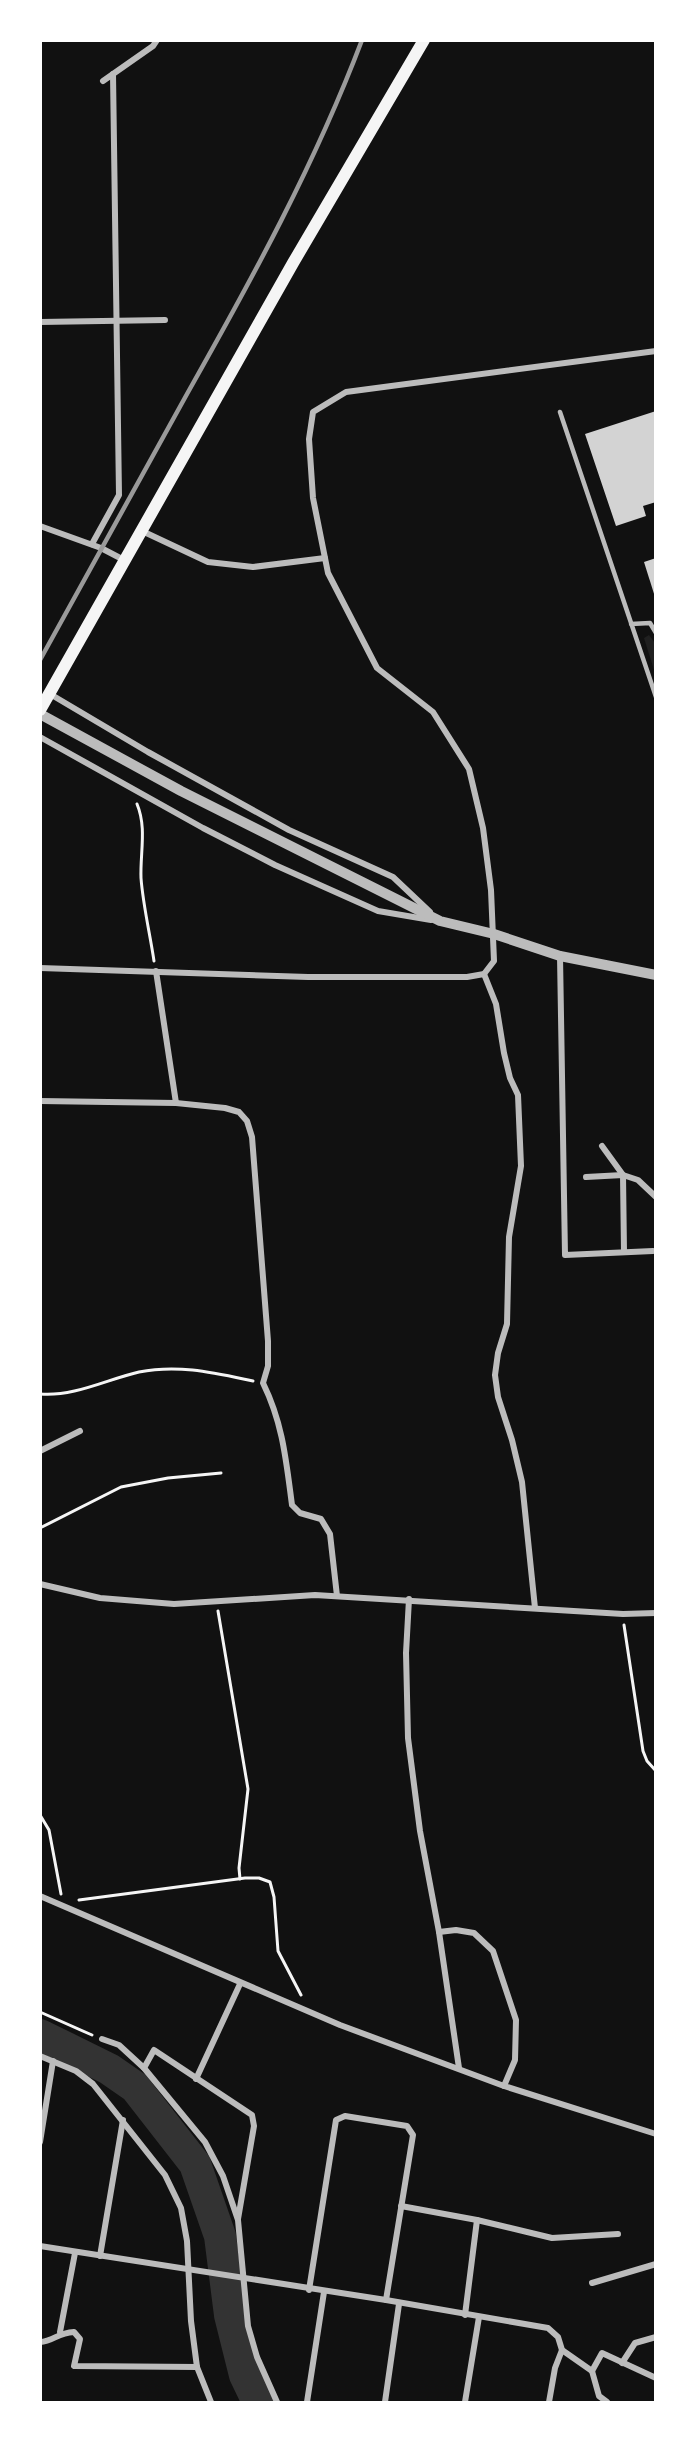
<svg xmlns="http://www.w3.org/2000/svg" width="696" height="2443" font-family="Overpass,sans-serif">
  <rect width="100%" height="100%" fill="#111"/>
  <polygon fill="#202020" points="649,635 655,643 655,673 644,638"/>
  <g fill="none" stroke-linecap="round" stroke-linejoin="round">
    <polyline stroke="#333" stroke-width="32" points="40,2035 109,2069 135,2087 195,2164 220,2236 230,2315 245,2375 258,2402"/>
  </g>
  <g fill="#d3d3d3">
    <polygon points="656,411 656,502 643,506 646,516 616,526 585,434"/>
    <polygon points="656,558 656,597 655,597 644,562"/>
  </g>
  <g fill="none" stroke-linecap="round" stroke-linejoin="round">
    <g stroke="#f5f5f5" stroke-width="3">
      <path d="M137,804C147,828 140,853 141,878C143,905 150,934 154,961"/>
      <path d="M40,1394C74,1397 108,1379 139,1372C179,1364 215,1373 253,1381"/>
      <polyline points="40,1528 121,1487 168,1478 221,1473"/>
      <polyline points="218,1611 248,1789 239,1868 240,1879"/>
      <polyline points="624,1625 643,1751 647,1761 656,1771"/>
      <polyline points="40,1815 49,1830 61,1894"/>
      <polyline points="79,1900 245,1878 259,1878 270,1882 274,1897 278,1951 301,1995"/>
      <polyline points="40,2012 92,2035"/>
    </g>
    <g stroke="#bcbcbc" stroke-width="4.5">
      <polyline points="560,412 656,697"/>
      <polyline points="631,624 650,623 656,633"/>
    </g>
    <g stroke="#bcbcbc" stroke-width="6">
      <polyline points="103,81 153,46 157,40"/>
      <polyline points="40,322 165,320"/>
      <polyline points="40,526 101,548 124,560"/>
      <polyline points="142,531 208,562 253,567 325,558"/>
      <polyline points="92,544 119,495 113,74"/>
      <polyline points="50,694 148,752 289,830 393,877 430,912"/>
      <polyline points="40,737 203,828 275,865 378,911 431,920"/>
      <polyline points="560,956 565,1255 653,1251"/>
      <polyline points="40,968 308,977 467,977 484,974 494,961 491,890 483,828 469,769 433,712 377,668 328,573 313,498 309,439 313,412 346,392 656,351"/>
      <polyline points="156,971 176,1103"/>
      <polyline points="484,974 496,1004 504,1053 510,1078 518,1095 521,1166 509,1237 507,1324 498,1353 495,1375 498,1397 512,1440 522,1482 535,1608"/>
      <path d="M40,1101L176,1103L225,1108L239,1112L247,1121L252,1137L268,1341V1366L263,1383C283,1424 286,1460 292,1505L300,1513L321,1519L330,1534L337,1596"/>
      <polyline points="602,1146 623,1175 638,1180 656,1197"/>
      <polyline points="586,1177 623,1175 624,1252"/>
      <polyline points="40,1451 80,1431"/>
      <polyline points="40,1584 100,1598 174,1604 315,1595 623,1614 656,1613"/>
      <polyline points="409,1599 406,1653 408,1738 420,1831 439,1932 459,2068"/>
      <polyline points="40,1896 340,2025 504,2086 656,2134"/>
      <polyline points="439,1932 456,1930 474,1933 493,1951 516,2020 515,2060 504,2086"/>
      <polyline points="102,2039 119,2045 144,2068 205,2142 223,2176 238,2220 248,2326 257,2357 277,2402"/>
      <polyline points="40,2056 76,2071 93,2084 165,2175 181,2208 187,2241 191,2321 197,2367 211,2402"/>
      <polyline points="144,2068 154,2050 252,2115 254,2126 238,2219"/>
      <polyline points="196,2079 240,1984"/>
      <polyline points="40,2142 53,2061"/>
      <polyline points="401,2206 477,2220 552,2238 618,2234"/>
      <polyline points="40,2246 386,2300 548,2328 558,2337 562,2350 592,2371 602,2353 656,2378"/>
      <polyline points="100,2256 123,2120"/>
      <polyline points="592,2283 656,2264"/>
      <polyline points="309,2290 336,2120 345,2116 407,2126 413,2135 386,2300"/>
      <polyline points="465,2315 477,2220"/>
      <polyline points="60,2332 75,2253"/>
      <path d="M40,2342C54,2341 57,2333 74,2332L80,2339L74,2366L197,2367"/>
      <polyline points="622,2363 635,2343 656,2337"/>
      <polyline points="592,2371 599,2396 607,2402"/>
      <polyline points="307,2402 324,2292"/>
      <polyline points="385,2402 399,2304"/>
      <polyline points="465,2402 479,2317"/>
      <polyline points="549,2402 555,2368 562,2350"/>
    </g>
    <polyline stroke="#bcbcbc" stroke-width="10" points="40,714 181,791 440,921 494,934 560,956 656,975"/>
    <polyline stroke="#f5f5f5" stroke-width="12" points="40,710 293,263 424,40"/>
    <path stroke="#9a9a9a" stroke-width="4.5" d="M40,660C89,571 138,482 187,394C252,279 315,164 362,40"/>
  </g>
  <rect width="696" height="2443" fill="none" stroke="#ffffff" stroke-width="84"/>
</svg>
